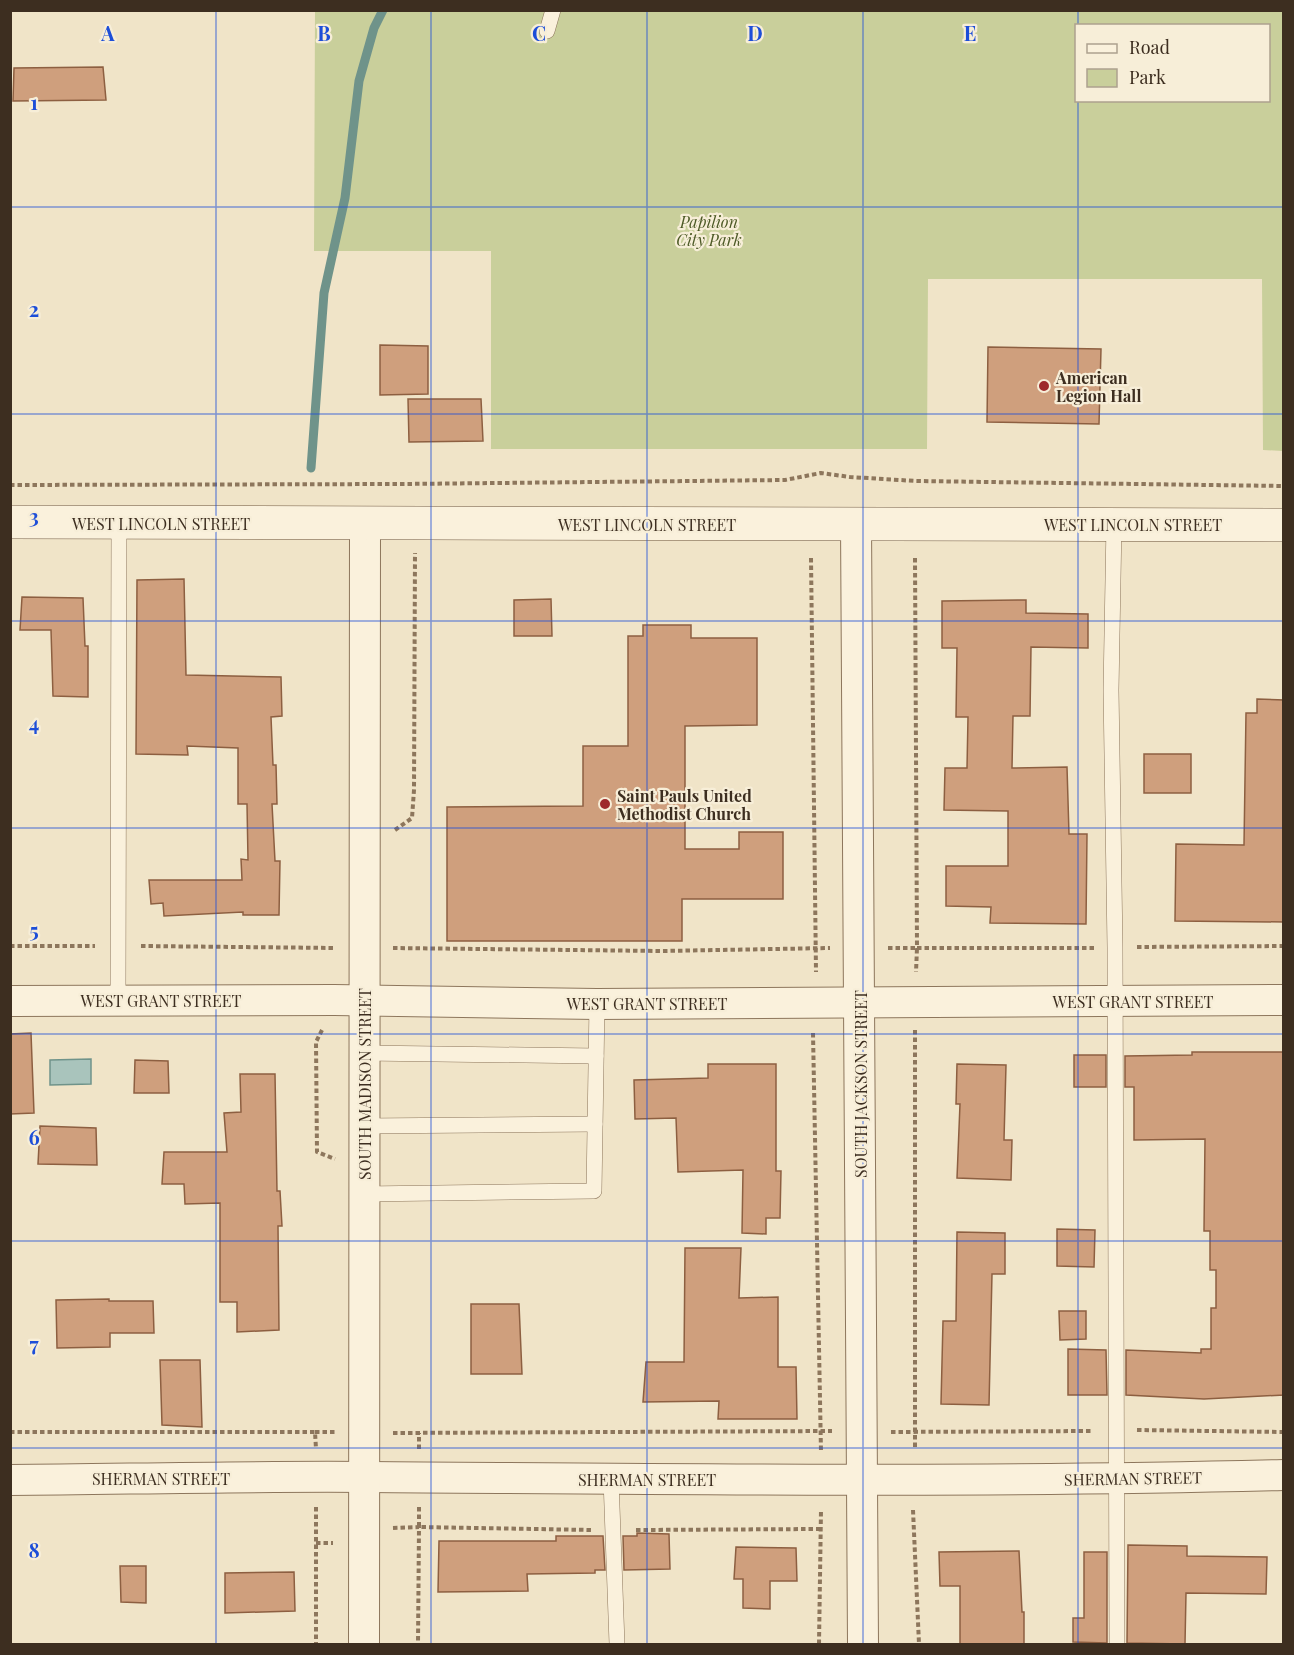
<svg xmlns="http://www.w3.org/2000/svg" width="1294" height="1655" font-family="'Playfair Display',serif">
  <rect width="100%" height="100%" fill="#f0e4c8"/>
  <path fill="#c9cf9b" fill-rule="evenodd" d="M315,11H1283V451L1263,450L1262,279H928L927,449H491V251H314ZM1076,26H1268V100H1076Z"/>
  <polygon fill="#a9c4bc" stroke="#6f938a" stroke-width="1.5" points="91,1059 91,1084 50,1085 50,1060"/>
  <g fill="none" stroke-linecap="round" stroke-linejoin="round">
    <polyline stroke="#6f938a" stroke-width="9" points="311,468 324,293 345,198 359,81 374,28 383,10"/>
  </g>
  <g fill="#cf9f7d" stroke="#8d5f41" stroke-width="1.5">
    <polygon points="103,67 106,100 13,101 14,68"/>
    <polygon points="380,345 428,346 428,394 380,395"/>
    <polygon points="988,347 1101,349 1099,424 987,422"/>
    <polygon points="408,399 481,399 483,441 409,442"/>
    <polygon points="184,579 186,675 281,677 282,716 271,717 273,765 276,765 277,804 272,804 275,861 280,861 279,915 243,915 243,912 164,916 163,903 151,904 149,880 242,880 241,859 248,860 247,804 238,804 238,748 187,746 188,755 136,754 137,580"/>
    <polygon points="22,597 83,598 85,646 88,646 88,697 53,696 51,630 20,630"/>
    <polygon points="551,599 552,636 514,636 514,600"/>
    <polygon points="1026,600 1026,613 1088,614 1088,648 1031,647 1030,716 1013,716 1012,768 1067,767 1069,834 1087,834 1086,924 990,923 991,907 946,906 946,866 1008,866 1008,811 944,810 945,768 967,768 968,717 956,717 957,648 942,648 942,601"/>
    <polygon points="643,625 691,625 691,638 757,638 757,725 685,726 685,849 739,849 739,832 783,832 783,899 682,899 682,941 447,941 447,807 583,806 583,746 628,746 628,636 643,636"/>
    <polygon points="1257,699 1284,700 1284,922 1175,921 1176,844 1244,845 1246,713 1257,713"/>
    <rect x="1144" y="754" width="47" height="39"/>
    <polygon points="31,1033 34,1113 10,1114 10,1034"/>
    <polygon points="1192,1052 1284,1052 1284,1395 1204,1399 1126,1395 1126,1350 1201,1353 1201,1349 1211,1349 1211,1308 1216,1308 1216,1270 1210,1270 1210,1231 1204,1231 1205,1139 1134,1140 1134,1087 1125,1087 1125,1056 1192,1055"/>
    <rect x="1074" y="1055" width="32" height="32"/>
    <polygon points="135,1060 168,1061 169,1093 134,1093"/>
    <polygon points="708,1064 776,1064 776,1171 781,1171 780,1218 766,1218 766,1234 742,1233 743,1170 678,1172 676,1118 635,1119 634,1080 708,1078"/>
    <polygon points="957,1064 1006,1065 1004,1140 1012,1140 1011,1180 957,1178 960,1104 956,1104"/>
    <polygon points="240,1074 275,1074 277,1191 280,1191 282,1226 278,1226 279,1330 237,1332 237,1302 220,1302 220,1203 185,1204 184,1184 162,1184 164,1152 227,1152 224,1113 241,1112"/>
    <polygon points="40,1126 96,1128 97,1165 38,1164"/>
    <polygon points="1057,1229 1095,1230 1094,1267 1057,1266"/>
    <polygon points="957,1232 1005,1233 1005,1274 992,1274 989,1405 941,1404 943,1321 956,1321"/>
    <polygon points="685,1248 741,1248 739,1298 778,1297 778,1367 796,1367 797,1419 718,1419 719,1401 643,1402 646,1362 684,1362"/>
    <polygon points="109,1299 109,1301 153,1301 154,1333 110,1333 110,1347 57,1348 56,1300"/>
    <polygon points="471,1304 519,1304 522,1374 471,1374"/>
    <polygon points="1059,1311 1086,1311 1086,1339 1060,1340"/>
    <polygon points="1068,1349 1106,1350 1107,1395 1068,1395"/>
    <polygon points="160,1360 200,1360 202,1427 162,1425"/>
    <polygon points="637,1533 669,1534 670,1569 624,1570 623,1536 637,1536"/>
    <polygon points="556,1536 603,1536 605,1570 595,1570 595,1573 527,1574 528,1591 438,1592 439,1541 556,1541"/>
    <polygon points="1128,1545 1187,1546 1187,1556 1267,1557 1266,1594 1186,1593 1185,1644 1127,1643"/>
    <polygon points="736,1547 796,1548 797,1581 770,1581 770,1609 743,1608 743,1579 734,1579"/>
    <polygon points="1019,1551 1022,1612 1024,1612 1024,1644 960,1644 960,1586 940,1586 939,1552"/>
    <polygon points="1084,1552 1107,1552 1107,1643 1073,1642 1073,1618 1084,1618"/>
    <polygon points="120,1566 146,1566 146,1603 121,1602"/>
    <polygon points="294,1572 295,1611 225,1613 225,1573"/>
  </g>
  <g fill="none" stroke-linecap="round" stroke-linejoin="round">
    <defs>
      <g id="lane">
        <polyline points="547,31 553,10"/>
        <polyline points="1114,524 1111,690 1115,947 1117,1644"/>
        <polyline points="118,999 119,523"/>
        <polyline points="364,1053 596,1056"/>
        <polyline points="364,1126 595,1124"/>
        <polyline points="364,1194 594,1191 597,1004"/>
        <polyline points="611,1479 617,1644"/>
      </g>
      <g id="street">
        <polyline points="856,523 863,1644"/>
        <polyline points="10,1001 334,1000 597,1004 1284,1000"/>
        <path d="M10,1480C130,1479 249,1476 369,1477C674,1479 979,1483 1284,1475"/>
        <polyline points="364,1644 365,524"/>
      </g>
      <polyline id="secondary" points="10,522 1284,525"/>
    </defs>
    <use href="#lane" stroke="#8d765c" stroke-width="16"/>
    <use href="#street" stroke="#8d765c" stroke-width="32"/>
    <use href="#secondary" stroke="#6f573f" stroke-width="34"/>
    <g stroke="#8d765c" stroke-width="4" stroke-dasharray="4.5 3" stroke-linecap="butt">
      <polyline points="10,485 403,484 785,480 821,473 850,477 916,481 1284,486"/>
      <polyline points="811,558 816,972"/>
      <polyline points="915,558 917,948 1094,948"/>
      <polyline points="395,830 412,818 414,790 415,553"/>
      <polyline points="10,946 95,946"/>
      <polyline points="141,946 335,948"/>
      <polyline points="1137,947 1284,946"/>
      <polyline points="393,948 662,951 830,948"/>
      <polyline points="888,948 917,948 916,972"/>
      <polyline points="322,1030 316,1042 317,1152 335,1159"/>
      <polyline points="915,1030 915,1449"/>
      <polyline points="813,1033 821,1452"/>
      <polyline points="1137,1430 1284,1432"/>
      <polyline points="10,1432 315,1432 316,1449"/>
      <polyline points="315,1432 335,1432"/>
      <polyline points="891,1432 1093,1431"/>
      <polyline points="393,1433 832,1431"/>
      <polyline points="419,1449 419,1433"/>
      <polyline points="316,1507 316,1644"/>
      <polyline points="419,1507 419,1527 592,1530"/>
      <polyline points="913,1510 919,1644"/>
      <polyline points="393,1528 419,1527 418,1644"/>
      <polyline points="636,1530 821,1529"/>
      <polyline points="316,1543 333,1543"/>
      <polyline points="819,1644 821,1510"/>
    </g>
    <use href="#lane" stroke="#faf1dc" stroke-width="15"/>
    <use href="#street" stroke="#faf1dc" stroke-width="30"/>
    <use href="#secondary" stroke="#faf1dc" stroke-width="33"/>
  </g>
  <path fill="none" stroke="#1d4ed8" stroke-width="1.5" stroke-opacity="0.55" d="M216,10V1644M431,10V1644M647,10V1644M863,10V1644M1078,10V26M1078,100V1644M10,207H1284M10,414H1284M10,621H1284M10,828H1284M10,1034H1284M10,1241H1284M10,1448H1284"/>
  <g fill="#9e2a2b" stroke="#f7eed8" stroke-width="2">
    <circle cx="1044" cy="386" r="6"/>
    <circle cx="605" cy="804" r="6"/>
  </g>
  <g text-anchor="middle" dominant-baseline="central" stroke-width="4.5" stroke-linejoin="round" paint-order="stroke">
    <g font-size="16" font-style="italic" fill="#4d5a26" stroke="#f7eed8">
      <text x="709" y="221">Papilion<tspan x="709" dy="18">City Park</tspan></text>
    </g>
    <g font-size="16" font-weight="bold" fill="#3d2e20" stroke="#f7eed8" text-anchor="start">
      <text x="1056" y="377">American<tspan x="1056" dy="18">Legion Hall</tspan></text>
      <text x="617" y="795">Saint Pauls United<tspan x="617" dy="18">Methodist Church</tspan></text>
    </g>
    <g font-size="16" fill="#3d2e20" stroke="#f7eed8">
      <text x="161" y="523">WEST LINCOLN STREET</text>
      <text x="647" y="524">WEST LINCOLN STREET</text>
      <text x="1133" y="524">WEST LINCOLN STREET</text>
      <text x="161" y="1000">WEST GRANT STREET</text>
      <text x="1133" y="1001">WEST GRANT STREET</text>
      <text x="647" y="1003">WEST GRANT STREET</text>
      <text transform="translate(364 1084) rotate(-90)">SOUTH MADISON STREET</text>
      <text transform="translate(860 1084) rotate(-90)">SOUTH JACKSON STREET</text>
      <text x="161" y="1478">SHERMAN STREET</text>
      <text transform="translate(1133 1478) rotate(-1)">SHERMAN STREET</text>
      <text x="647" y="1479">SHERMAN STREET</text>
    </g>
  </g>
  <g font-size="20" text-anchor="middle" font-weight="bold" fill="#1d4ed8" stroke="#f7eed8" stroke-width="4.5" stroke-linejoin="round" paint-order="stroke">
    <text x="108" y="41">A</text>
    <text x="324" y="41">B</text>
    <text x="539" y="41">C</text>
    <text x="755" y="41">D</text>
    <text x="970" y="41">E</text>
    <text x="34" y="110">1</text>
    <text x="34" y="317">2</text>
    <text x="34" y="524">3</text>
    <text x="34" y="731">4</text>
    <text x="34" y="938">5</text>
    <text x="34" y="1145">6</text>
    <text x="34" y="1352">7</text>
    <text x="34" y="1558">8</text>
  </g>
  <rect width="1294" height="1655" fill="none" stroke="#3d2e20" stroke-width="24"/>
  <rect x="1075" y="24" width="195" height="78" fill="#f7eed8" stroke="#ada18e" stroke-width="1.5"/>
  <rect x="1087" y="44" width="30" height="9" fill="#faf1dc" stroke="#ada18e" stroke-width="1.5"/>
  <text x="1129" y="54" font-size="18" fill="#3d2e20">Road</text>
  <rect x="1087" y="69" width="30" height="18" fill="#c9cf9b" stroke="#ada18e" stroke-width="1.5"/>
  <text x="1129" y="84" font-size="18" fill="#3d2e20">Park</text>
</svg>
